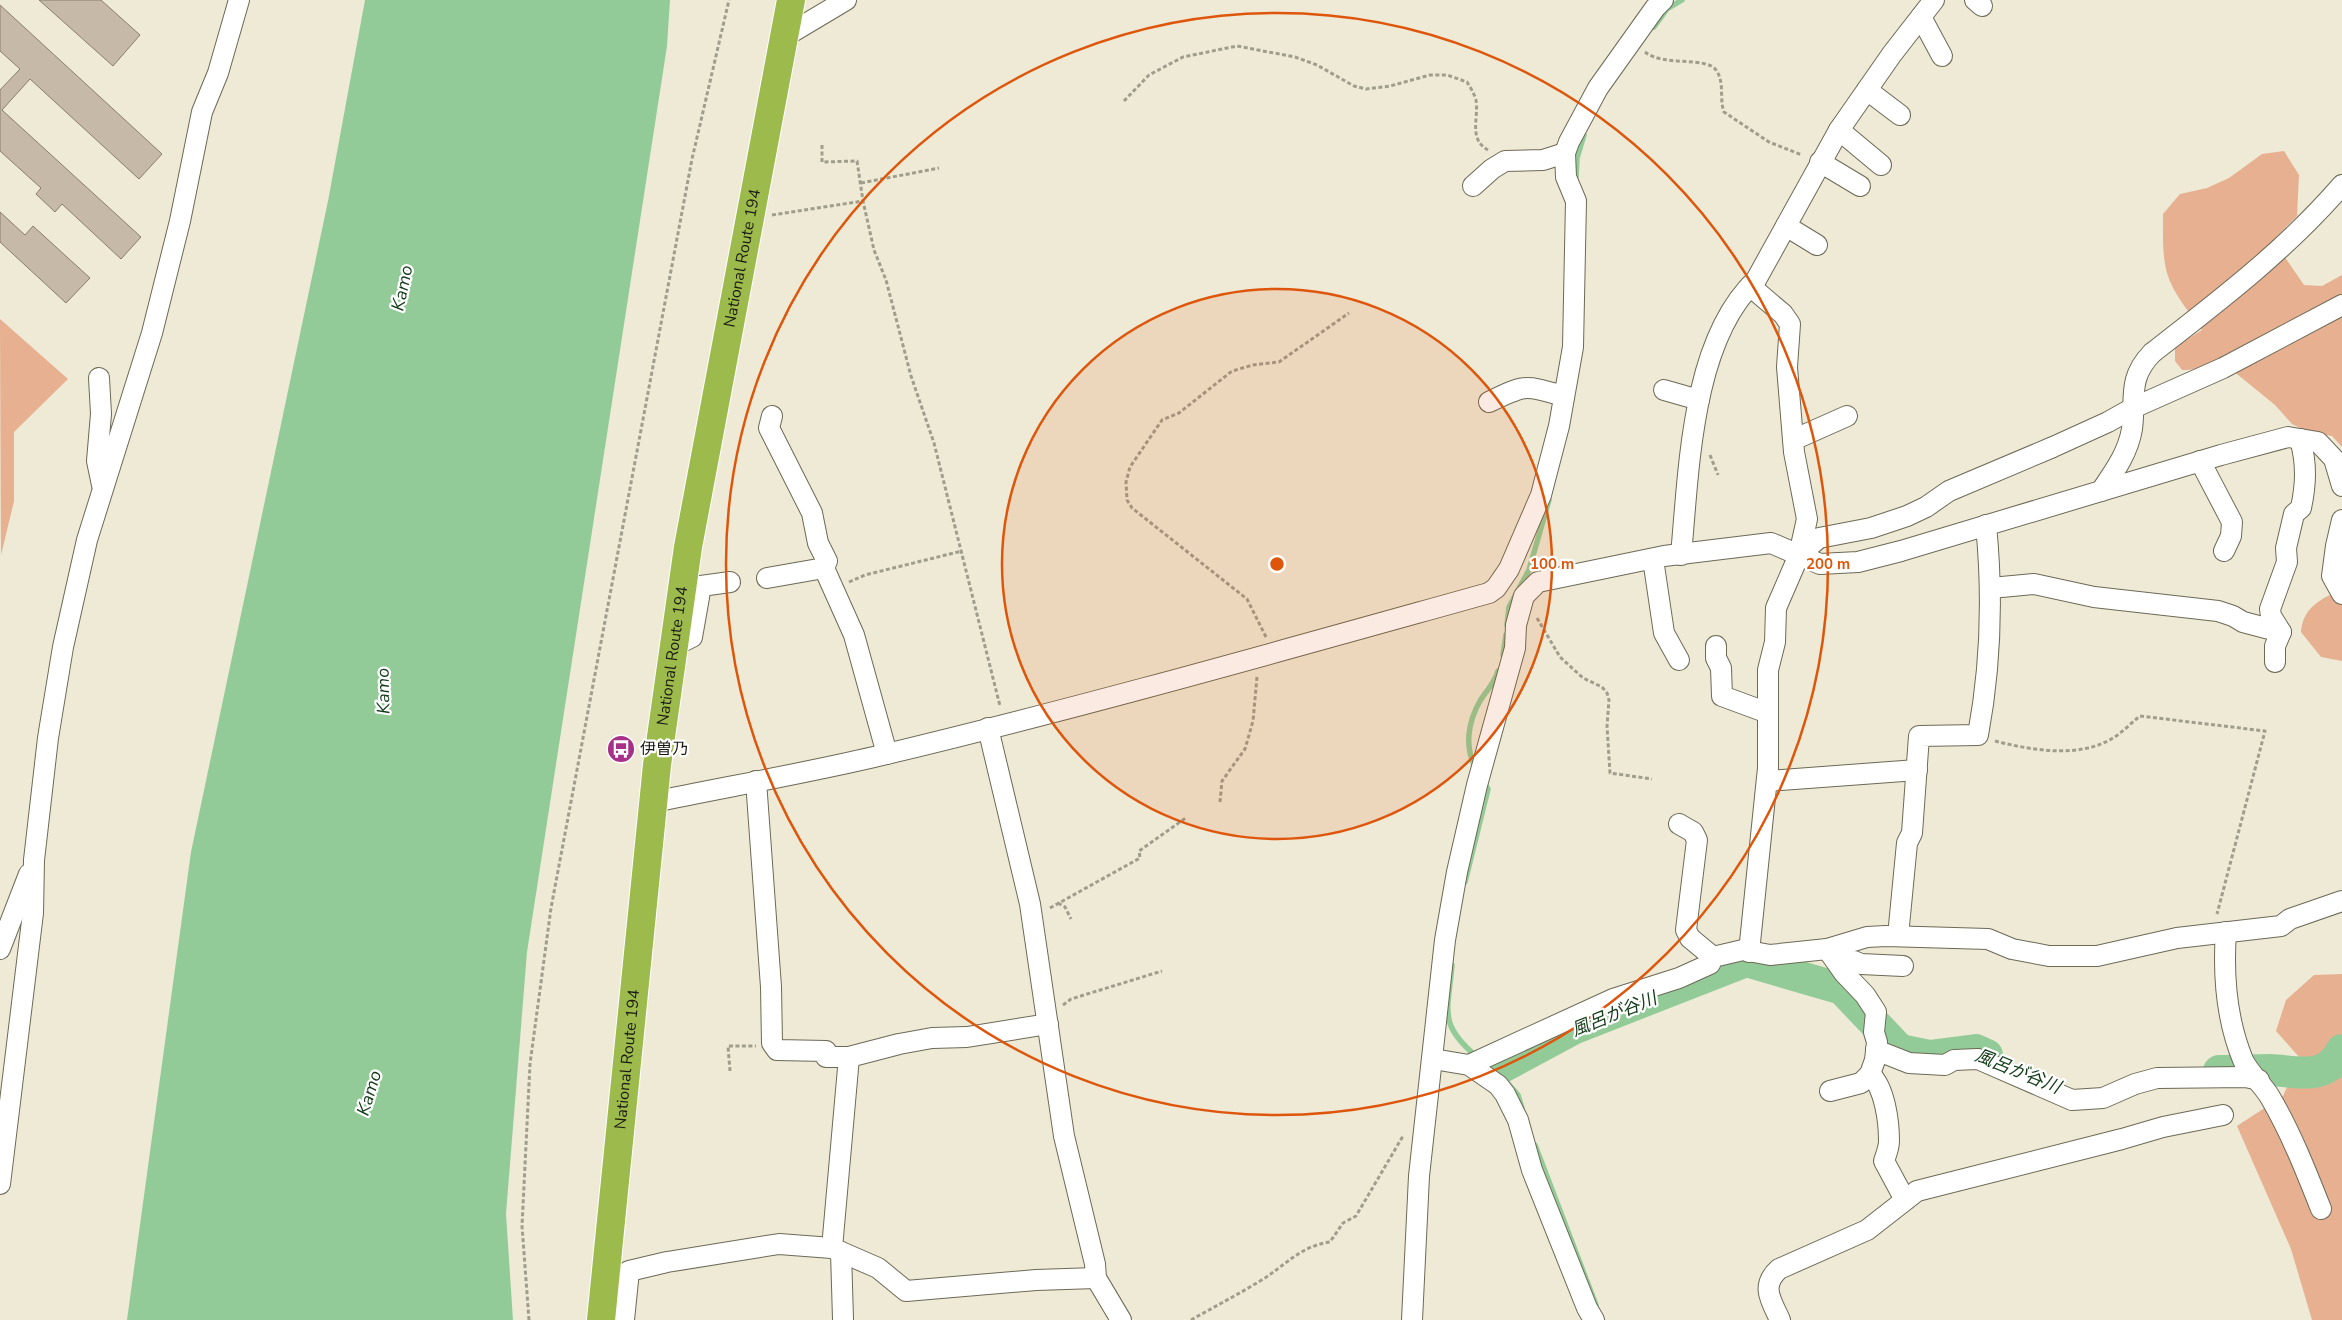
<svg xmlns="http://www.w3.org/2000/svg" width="2342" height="1320" font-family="'Nunito Sans','Noto Sans JP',sans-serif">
  <rect width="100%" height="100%" fill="#eeead5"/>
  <g fill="#e6b091">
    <path d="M2284,151L2299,175L2297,216L2273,240L2304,285L2322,286L2342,275V447L2332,436L2308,432L2292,424L2275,405L2221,361C2207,363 2197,371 2182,370L2175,361V347L2202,330C2190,313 2173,294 2167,273C2162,255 2163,233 2163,214L2180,194L2207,188L2229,178L2262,154Z"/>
    <polygon points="0,319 68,379 14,432 14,501 1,555"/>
    <path d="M2342,589V661L2321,657L2301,632C2303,607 2321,599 2342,589Z"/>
    <polygon points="2342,974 2342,1320 2312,1320 2291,1249 2237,1126 2283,1096 2300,1058 2276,1031 2286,1000 2314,975"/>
  </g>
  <polygon fill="#93cb98" points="365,0 670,0 667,46 527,952 506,1214 513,1320 127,1320 191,852 328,201"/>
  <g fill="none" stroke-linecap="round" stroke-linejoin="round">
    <g stroke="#93cb98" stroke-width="5.5">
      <polyline points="1654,27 1667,9 1682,0"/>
      <polyline points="1576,177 1577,158 1584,135"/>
      <polyline points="1507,625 1509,607 1529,570 1549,500"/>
      <polyline points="1503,655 1506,635"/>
      <path d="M1476,768C1464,747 1468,722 1480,701C1486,691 1495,683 1498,671"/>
      <polyline points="1465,882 1488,789 1484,782"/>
      <path d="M1452,965C1448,1012 1438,1024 1477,1057"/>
      <polyline points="1504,1079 1518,1095 1522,1108"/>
      <polyline points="1535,1145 1596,1305"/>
    </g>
    <g stroke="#93cb98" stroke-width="32">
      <polyline points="1495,1071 1575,1028 1746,961 1842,989 1900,1050 1929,1056 1976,1050 1987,1055"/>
      <path d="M2219,1071C2236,1071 2253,1070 2270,1070C2298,1071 2326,1082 2342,1050"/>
    </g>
  </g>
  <g fill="#c6b9a7" stroke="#897c6c">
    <polygon points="39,0 101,0 140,35 113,66"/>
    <polygon points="0,5 162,154 139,179 30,79 2,110 141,237 121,259 62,204 55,212 36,194 41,188 0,151 0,90 20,69 0,51"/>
    <polygon points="0,212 25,235 33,226 90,278 66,303 0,242"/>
  </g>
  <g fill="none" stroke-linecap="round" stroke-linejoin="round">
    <defs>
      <g id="minor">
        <polyline points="1975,0 1982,6"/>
        <polyline points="1921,17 1942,56"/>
        <polyline points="784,37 846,0"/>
        <polyline points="1867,90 1900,115"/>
        <polyline points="1839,130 1881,165"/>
        <polyline points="1820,162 1860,186"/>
        <polyline points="1473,186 1492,169 1505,161 1543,160 1565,153"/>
        <polyline points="1786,226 1817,245"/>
        <polyline points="99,378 101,414 97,461 102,485"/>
        <polyline points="1664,390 1699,400"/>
        <path d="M1489,402C1526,384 1524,385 1564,396"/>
        <polyline points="1793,440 1847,416"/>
        <polyline points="2200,461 2232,522 2231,536 2224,551"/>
        <path d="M2101,491C2114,472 2128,453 2132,429C2136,398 2127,379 2152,353C2219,301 2286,250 2342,185"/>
        <polyline points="2342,520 2336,546 2332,576 2342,594"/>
        <path d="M1681,555C1689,471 1691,341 1756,280L1839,130L1892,54L1934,0"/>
        <polyline points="1799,555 1819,538 1871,528 1907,516 1926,507 1949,491 2053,447 2108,422 2133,408 2223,368 2342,305"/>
        <polyline points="1653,559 1664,633 1679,660"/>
        <polyline points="824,568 854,635 887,754"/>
        <polyline points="767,578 824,568 827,561 818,543 812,513 769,428 772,416"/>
        <polyline points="1991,588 2034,584 2094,597 2218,611 2233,616 2243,622 2281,632"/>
        <polyline points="674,646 692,637 701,586 730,582"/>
        <polyline points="1716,646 1716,658 1721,668 1722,696 1768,713"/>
        <path d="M2275,662V646L2281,632L2271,616L2270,609L2287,562L2286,548L2294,514L2301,508C2306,484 2307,464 2300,439"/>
        <polyline points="988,728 1030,904 1064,1136 1095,1264 1096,1278 1121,1320"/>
        <polyline points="756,781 771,987 772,1043 777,1050 826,1051 826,1057 849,1057 899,1044 932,1038 967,1037 1048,1024"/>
        <polyline points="1767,781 1917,770"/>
        <path d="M653,802C726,787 801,774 874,757C1080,708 1284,650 1489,593L1496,588L1509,569L1541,495L1559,426L1573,347L1576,201L1566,177L1565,153L1569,142L1598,88L1655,8L1663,0"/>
        <polyline points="1679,824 1693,832 1697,840 1686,930 1690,938 1713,957"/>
        <path d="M2226,932C2223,974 2227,1021 2243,1060C2249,1073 2263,1085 2270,1097C2291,1133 2306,1171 2321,1209"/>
        <path d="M1898,936L1907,843L1912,833L1919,736L1978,735C1991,665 1993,596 1986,525"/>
        <polyline points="0,949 29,874"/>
        <polyline points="1827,949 1844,973 1865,995 1876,1012 1874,1032 1877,1042 1875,1060 1870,1074 1861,1083 1830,1091"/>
        <polyline points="1749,952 1768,768 1768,670 1775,642 1776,608 1799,555 1807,519 1794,452 1787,367 1790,324 1783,314 1750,286"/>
        <polyline points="1838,964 1854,961 1861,964 1903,966"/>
        <polyline points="1876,1050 1909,1063 1945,1065 1954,1060 1978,1059 2072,1100 2103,1098 2135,1084 2157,1078 2246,1077 2259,1080"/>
        <polyline points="1433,1059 1469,1065 1498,1085 1505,1094 1518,1120 1532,1170 1587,1308 1594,1320"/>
        <polyline points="1469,1065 1613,999 1679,978 1710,964 1713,957 1743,950 1770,955 1827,949 1867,937 1886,936 1988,939 2012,949 2049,956 2097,956 2177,938 2281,926 2290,919 2342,901"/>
        <path d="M1870,1074C1885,1088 1889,1122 1889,1141C1889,1148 1886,1155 1884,1161L1905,1200"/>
        <polyline points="0,1184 33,913 34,860 48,738 63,647 87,540 152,333 180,221 202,112 218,73 239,0"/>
        <polyline points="832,1248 849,1057"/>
        <polyline points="841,1252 843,1319"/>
        <polyline points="624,1320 629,1271 667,1262 779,1244 832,1248 878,1268 906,1291 1036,1280 1096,1278"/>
        <polyline points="1412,1320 1419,1176 1445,940 1457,872 1477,785 1515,648 1516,625 1524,596 1538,582 1664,556 1771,543 1820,564 1858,562 1901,551 2221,455 2288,437 2318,442 2334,459 2342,486"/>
        <path d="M1780,1320C1771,1300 1760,1286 1779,1269L1867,1230L1917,1191L2122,1139L2163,1127L2223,1115"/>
      </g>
      <g id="highway">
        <path id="s1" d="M601,1320L657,765L688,547L791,0"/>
      </g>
    </defs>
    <use href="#minor" stroke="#6c6956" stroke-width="22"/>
    <use href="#highway" stroke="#fff" stroke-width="30"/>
    <g stroke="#a09d8d" stroke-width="3" stroke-dasharray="4 2.5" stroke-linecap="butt">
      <path d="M1645,52C1663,67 1706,56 1716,70C1725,82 1719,99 1724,112L1769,142L1802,155"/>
      <path d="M1124,101L1149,75L1183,57L1237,46L1295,57L1317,65L1354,86L1366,89L1390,86L1430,75H1447L1467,82C1470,87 1474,93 1476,100C1479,118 1468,139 1488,150"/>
      <polyline points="822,145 822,162 857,161 863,201 874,250 886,280 911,376 934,443 1000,706"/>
      <polyline points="861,183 939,168"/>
      <polyline points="772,215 863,201"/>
      <polyline points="1710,455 1718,475"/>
      <polyline points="849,582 865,575 962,551"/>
      <polyline points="1537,618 1560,657 1583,678 1602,687 1607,693 1609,700 1607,726 1610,773 1652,779"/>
      <polyline points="1266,637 1247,599 1132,508 1127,500 1126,482 1130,467 1162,420 1179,413 1232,371 1253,365 1279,362 1349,313"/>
      <path d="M1995,741C2031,750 2079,759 2113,738C2123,732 2131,723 2140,716L2265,731L2217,914"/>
      <polyline points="1220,802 1222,781 1245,749 1253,721 1257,677"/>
      <polyline points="1058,903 1065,907 1071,919"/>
      <polyline points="1050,908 1140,858 1139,851 1187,817"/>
      <polyline points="1063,1005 1071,999 1162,971"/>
      <polyline points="730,1071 728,1046 756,1046"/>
      <polyline points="529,1320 522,1226 530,1064 551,908 692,159 729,0"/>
      <path d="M1191,1320C1214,1307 1237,1295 1260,1281C1285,1266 1300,1246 1330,1242L1343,1223L1356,1216L1403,1136"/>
    </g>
    <use href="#minor" stroke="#fff" stroke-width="20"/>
    <use href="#highway" stroke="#9dbb4c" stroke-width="28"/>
  </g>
  <circle cx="1277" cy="564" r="275" fill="#de560c" fill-opacity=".12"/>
  <g fill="none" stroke="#de560c" stroke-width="2.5">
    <circle cx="1277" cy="564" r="275"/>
    <circle cx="1277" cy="564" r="551"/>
  </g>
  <defs>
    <symbol id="bus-disc" viewBox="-11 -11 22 22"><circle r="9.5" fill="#a73189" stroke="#fff"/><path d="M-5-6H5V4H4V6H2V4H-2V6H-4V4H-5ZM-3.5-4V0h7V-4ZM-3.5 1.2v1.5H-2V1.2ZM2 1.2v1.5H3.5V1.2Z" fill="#fff"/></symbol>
  </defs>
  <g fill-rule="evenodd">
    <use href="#bus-disc" x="605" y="733" width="32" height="32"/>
  </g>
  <g text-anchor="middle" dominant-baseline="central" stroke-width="4.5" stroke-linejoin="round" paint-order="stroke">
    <g font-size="16" fill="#1c1b13" stroke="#fff">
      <text stroke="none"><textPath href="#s1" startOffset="1072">National Route 194</textPath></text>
      <text stroke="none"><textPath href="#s1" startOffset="668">National Route 194</textPath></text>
      <text stroke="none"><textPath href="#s1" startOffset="262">National Route 194</textPath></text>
    </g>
    <g font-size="16" fill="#1c1b13" stroke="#fff" text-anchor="start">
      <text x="640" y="749">伊曽乃</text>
    </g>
    <g font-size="18" font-style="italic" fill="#133b19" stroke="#fff">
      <text transform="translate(402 288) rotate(-78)">Kamo</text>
      <text transform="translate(383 691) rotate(-91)">Kamo</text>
      <text transform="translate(1614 1014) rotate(-22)">風呂が谷川</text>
      <text transform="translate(2018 1071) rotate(22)">風呂が谷川</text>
      <text transform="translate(369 1093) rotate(-73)">Kamo</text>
    </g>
  </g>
  <circle cx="1277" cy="564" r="8" fill="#de560c" stroke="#fff" stroke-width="2.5"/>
  <g font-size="15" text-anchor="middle" font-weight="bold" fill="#de560c" stroke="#fff" stroke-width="4.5" stroke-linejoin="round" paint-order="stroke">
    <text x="1552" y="569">100 m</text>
    <text x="1828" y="569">200 m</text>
  </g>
</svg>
